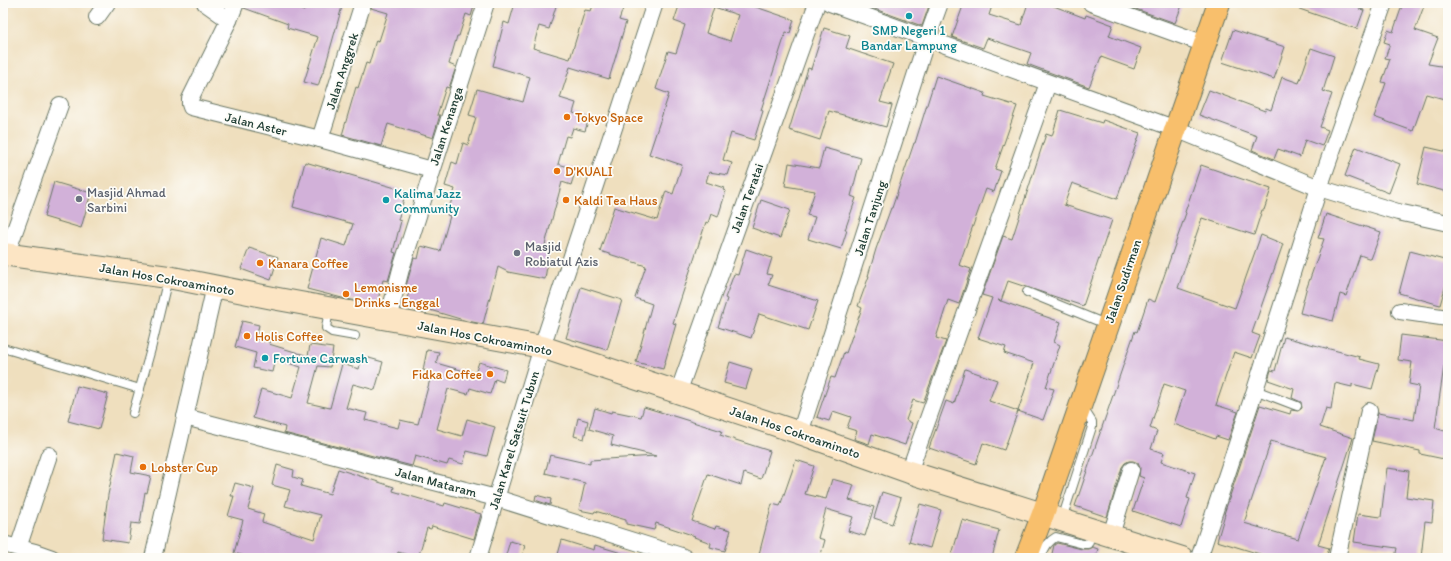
<svg xmlns="http://www.w3.org/2000/svg" width="1451" height="561" font-family="Itim,sans-serif">
  <rect width="100%" height="100%" fill="#fdfcf7"/>
  <filter id="ink" filterUnits="userSpaceOnUse"><feTurbulence type="fractalNoise" baseFrequency=".025" numOctaves="2"/><feDisplacementMap in="SourceGraphic" scale="8" xChannelSelector="R" yChannelSelector="G"/><feConvolveMatrix kernelMatrix="1 2 1 2 8 2 1 2 1" color-interpolation-filters="sRGB"/></filter>
  <filter id="wash" filterUnits="userSpaceOnUse"><feTurbulence type="fractalNoise" baseFrequency=".012" numOctaves="4" result="noise"/><feDisplacementMap in="SourceGraphic" scale="16" xChannelSelector="R" yChannelSelector="G"/><feGaussianBlur stdDeviation="0.9" result="paint"/><feColorMatrix in="noise" values="0 0 0 0 0 0 0 0 0 0 0 0 0 0 0 0 0 1.4 0 .05"/><feComposite in="paint" operator="in"/></filter>
  <g filter="url(#wash)">
    <rect width="100%" height="100%" fill="#efdfbe"/>
    <g id="blocks">
      <g fill="#d2b1d9" fill-rule="evenodd">
        <polygon points="245,3 282,3 304,11 307,3 343,3 324,71 323,71 318,86 304,82 318,37 287,28 288,24 244,8"/>
        <polygon points="372,3 475,3 471,16 466,14 459,36 457,36 449,64 456,67 449,88 446,87 437,115 440,115 433,138 388,124 381,146 342,135 356,87 358,88 366,63 369,64 376,40 379,41 388,13 371,8"/>
        <polygon points="515,3 557,3 549,29 539,26 533,48 570,59 585,10 591,11 594,3 625,3 619,20 626,22 609,79 570,67 560,98 576,103 573,113 589,118 585,131 573,128 570,137 566,136 558,164 576,169 571,185 562,182 545,245 550,246 545,279 508,272 498,267 483,324 467,321 406,303 410,287 406,286 414,258 418,259 421,246 440,251 450,216 447,215 455,189 445,186 452,162 457,164 463,143 468,145 476,117 469,115 477,89 523,102 530,77 493,66 504,22 509,24"/>
        <path d="M680,3H751L750,5L794,20L790,33L786,32L761,110L763,111L754,140L731,133L723,160L732,163L728,175L709,172L706,182L724,188L723,190L726,191L718,217L711,214L708,223L706,222L673,323L676,324L663,369L636,362L652,304L635,298L646,266L600,251L614,207L657,220L666,191L673,194L682,165L649,154L669,94L656,89L668,51L676,53L685,25L674,21ZM714,7L738,15L730,41L706,33Z"/>
        <polygon points="858,3 930,3 922,26"/>
        <polygon points="964,3 993,3 989,15 1021,25 1028,3 1046,3 1085,18 1086,15 1113,25 1109,36 1141,48 1134,69 1101,57 1089,87 1027,64 1031,53 987,38 983,48 952,37"/>
        <polygon points="1119,3 1183,3 1175,23"/>
        <polygon points="1288,3 1361,3 1359,9 1364,10 1357,29 1288,5"/>
        <polygon points="1403,3 1416,3 1424,6 1415,30 1438,38 1428,64 1447,67 1445,77 1448,77 1448,100 1426,94 1413,131 1374,117 1386,83 1382,82 1390,59 1385,58 1390,44 1384,42 1388,30 1393,32"/>
        <polygon points="824,28 850,36 846,48 893,64 880,102 892,105 886,127 829,111 820,140 789,130 808,68 811,69"/>
        <polygon points="1233,30 1285,47 1274,79 1222,62"/>
        <polygon points="1311,48 1334,56 1323,91 1332,94 1320,127 1328,130 1322,146 1305,140 1300,157 1278,149 1274,159 1252,150 1257,136 1199,115 1209,90 1265,111 1266,108 1271,110 1282,77 1299,83"/>
        <polygon points="936,76 985,93 984,96 1017,106 995,169 1001,171 994,192 986,189 959,265 971,269 959,304 948,300 936,338 946,341 923,403 913,400 906,420 912,423 905,445 872,434 869,444 854,439 857,431 847,428 851,417 833,411 829,421 817,417 831,377 835,378 844,352 846,353 862,308 858,306 869,276 868,276 876,249 891,208 892,208 914,143 915,143"/>
        <polygon points="1060,110 1102,123 1103,120 1140,133 1117,199 1072,183 1064,205 1112,220 1083,306 1008,281 1001,301 998,300 1061,322 1054,342 1060,345 1046,387 1054,389 1043,420 1018,411 1034,363 1004,353 1006,347 978,338 992,298 982,295 1003,236 1012,239 1046,134 1052,136"/>
        <polygon points="1356,147 1400,164 1389,193 1345,176"/>
        <polygon points="1426,147 1448,152 1448,192 1417,184"/>
        <polygon points="824,148 861,158 851,196 856,198 845,230 847,230 841,249 808,239 815,217 807,215 815,191 785,186 789,163 819,168"/>
        <polygon points="305,162 406,191 398,220 401,221 393,252 396,253 388,281 383,280 377,304 346,299 307,289 321,238 346,246 353,224 293,207"/>
        <polygon points="1201,165 1271,189 1264,210 1262,210 1254,235 1202,218 1178,288 1235,308 1261,235 1283,244 1252,333 1260,336 1252,358 1234,352 1216,405 1238,412 1228,440 1216,436 1215,439 1174,424 1185,391 1164,384 1150,428 1157,431 1151,449 1164,453 1161,462 1195,473 1187,498 1190,499 1181,527 1133,511 1144,478 1139,476 1140,468 1138,463 1133,461 1129,461 1125,463 1122,467 1107,517 1075,506 1135,331 1137,332 1148,299 1155,302 1186,213 1185,212"/>
        <polygon points="54,182 91,193 81,228 44,217"/>
        <polygon points="761,200 790,210 780,238 752,228"/>
        <polygon points="1326,214 1381,232 1371,259 1360,255 1346,296 1340,294 1333,321 1300,313 1306,290 1324,239 1318,238"/>
        <polygon points="249,248 278,257 271,280 241,269"/>
        <polygon points="746,249 772,258 767,274 772,275 768,285 818,301 808,330 759,314 751,338 718,327 727,299 725,298 734,274 738,275"/>
        <polygon points="1410,251 1448,261 1448,277 1440,305 1399,293"/>
        <polygon points="581,287 622,300 607,350 566,338"/>
        <polygon points="242,321 259,325 256,339 270,342 269,344 308,356 310,345 333,348 330,367 318,366 308,403 330,408 342,364 359,369 362,356 383,362 375,390 353,384 346,408 367,413 365,420 398,428 400,420 418,424 432,372 423,370 427,350 439,352 436,363 475,374 479,362 506,370 503,382 495,379 490,394 470,388 468,394 448,389 437,429 462,436 467,419 495,427 487,456 467,451 463,464 449,460 447,465 415,456 412,466 284,433 285,427 253,418 261,389 292,398 301,367 275,359 272,372 253,368 256,353 235,347"/>
        <polygon points="1401,335 1448,341 1447,366 1444,366 1435,428 1448,432 1448,444 1444,459 1420,454 1420,451 1372,441 1378,413 1414,420 1419,386 1409,384 1412,362 1398,360"/>
        <path d="M1284,337L1360,357L1359,359L1379,364L1372,389L1352,384V387L1335,383L1331,409L1326,408L1320,427L1353,438L1318,545L1329,548L1326,558H1273L1217,541L1225,514H1224L1260,405L1290,414L1291,410L1298,411L1302,408L1301,402L1292,398L1294,389L1268,380L1271,370L1275,371ZM1271,441L1326,457L1298,539L1244,523Z"/>
        <polygon points="730,362 752,369 746,389 724,383"/>
        <polygon points="965,369 997,380 989,401 1018,411 1004,450 983,443 976,464 929,448 946,401 954,404"/>
        <polygon points="77,386 108,394 99,429 68,421"/>
        <polygon points="644,407 722,431 720,435 770,451 761,479 744,473 741,485 708,474 692,521 715,529 716,526 731,530 725,551 710,547 711,543 694,537 695,536 656,523 654,530 626,524 626,520 595,511 594,513 579,510 585,483 545,473 550,455 590,464 590,460 656,456 611,445 613,436 589,429 595,408 611,413 612,411 641,417"/>
        <polygon points="578,418 588,421 584,439 574,436"/>
        <polygon points="117,452 134,456 131,472 151,476 147,493 145,492 140,524 131,523 128,543 102,539 108,495"/>
        <polygon points="796,460 814,466 805,494 826,499 832,479 854,485 849,500 874,507 865,536 848,531 853,517 826,509 818,538 825,540 820,558 758,558 772,504 780,506"/>
        <polygon points="277,465 294,470 293,477 303,480 301,486 330,494 338,469 394,487 393,491 444,506 445,503 481,514 474,539 432,526 431,529 427,528 418,558 398,552 397,558 252,558 234,553 243,520 228,516 234,496 231,496 235,483 254,488 248,509 264,514 262,522 314,539 321,515 285,506 290,490 272,485"/>
        <polygon points="1387,468 1409,471 1406,497 1434,501 1432,522 1425,521 1421,558 1395,558 1397,548 1354,542 1358,514 1381,517"/>
        <polygon points="882,492 901,498 892,524 874,518"/>
        <polygon points="536,495 551,499 550,505 535,500"/>
        <polygon points="920,504 941,510 930,548 909,542"/>
        <polygon points="962,520 999,530 992,558 951,558"/>
        <polygon points="562,540 594,550 595,545 628,555 628,558 557,558"/>
        <polygon points="510,541 525,545 522,558 505,558"/>
        <polygon points="1057,543 1082,549 1088,549 1092,547 1098,549 1095,558 1051,558 1054,545"/>
      </g>
    </g>
  </g>
  <g filter="url(#ink)">
    <use href="#blocks" fill-opacity="0" stroke="#687664" stroke-width="1"/>
    <g fill="none" stroke-linecap="round" stroke-linejoin="round">
      <defs>
        <g id="lane">
          <polyline points="1027,292 1108,325"/>
          <polyline points="329,309 326,328 332,332 355,336"/>
          <polyline points="3,348 140,389"/>
          <polyline points="1255,390 1297,406"/>
          <polyline points="133,413 151,349 168,278"/>
          <polyline points="1062,519 1092,427 1092,422 1083,408"/>
          <path d="M1040,558C1045,548 1047,542 1056,537L1083,544H1088L1093,530"/>
        </g>
        <g id="street">
          <polyline points="205,3 229,20"/>
          <polyline points="236,3 229,20 190,99 190,104 191,107 320,139 432,170"/>
          <polyline points="830,3 1176,129 1319,188 1398,212 1448,223"/>
          <polyline points="1091,3 1205,44"/>
          <polyline points="97,17 107,3"/>
          <polyline points="320,139 363,3"/>
          <polyline points="6,255 60,105"/>
          <polyline points="1400,311 1448,318"/>
          <polyline points="388,319 401,269 486,3"/>
          <polyline points="678,393 817,3"/>
          <polyline points="185,417 496,498 681,556 685,558"/>
          <polyline points="800,433 927,39 940,3"/>
          <polyline points="909,472 1048,83"/>
          <polyline points="1111,535 1131,470"/>
          <polyline points="3,544 35,552 52,558"/>
          <polyline points="18,548 49,455"/>
          <polyline points="153,558 215,286"/>
          <polyline points="478,558 542,347 655,3"/>
          <polyline points="1199,558 1255,390 1319,188 1384,3"/>
          <polyline points="1337,558 1369,411"/>
        </g>
        <polyline id="secondary" points="3,254 168,277 278,299 542,347 800,433 909,472 1182,558"/>
        <polyline id="primary" points="1026,558 1043,514 1219,3"/>
      </defs>
      <use href="#lane" stroke="#687664" stroke-width="10"/>
      <use href="#street" stroke="#687664" stroke-width="18"/>
      <use href="#secondary" stroke="#687664" stroke-width="24"/>
      <use href="#primary" stroke="#687664" stroke-width="24"/>
      <use href="#lane" stroke="#fff" stroke-width="8"/>
      <use href="#street" stroke="#fff" stroke-width="16"/>
      <use href="#secondary" stroke="#fce5c4" stroke-width="22"/>
      <use href="#primary" stroke="#f8bf6c" stroke-width="22"/>
    </g>
  </g>
  <g fill="#0f9aa8" stroke="#fdfcf7" stroke-width="1.5">
    <circle cx="909" cy="16" r="4"/>
    <circle cx="386" cy="200" r="4"/>
    <circle cx="265" cy="358" r="4"/>
  </g>
  <g fill="#e8710a" stroke="#fdfcf7" stroke-width="1.5">
    <circle cx="567" cy="117" r="4"/>
    <circle cx="557" cy="171" r="4"/>
    <circle cx="566" cy="200" r="4"/>
    <circle cx="260" cy="263" r="4"/>
    <circle cx="346" cy="294" r="4"/>
    <circle cx="247" cy="336" r="4"/>
    <circle cx="490" cy="374" r="4"/>
    <circle cx="143" cy="467" r="4"/>
  </g>
  <g fill="#6b7280" stroke="#fdfcf7" stroke-width="1.5">
    <circle cx="79" cy="199" r="4"/>
    <circle cx="517" cy="253" r="4"/>
  </g>
  <g text-anchor="middle" dominant-baseline="central" stroke-width="3.5" stroke-linejoin="round" paint-order="stroke">
    <g font-size="13" fill="#0d838f" stroke="#fdfcf7" text-anchor="start">
      <text x="909" y="30" text-anchor="middle">SMP Negeri 1<tspan x="909" dy="15">Bandar Lampung</tspan></text>
      <text x="394" y="193">Kalima Jazz<tspan x="394" dy="15">Community</tspan></text>
      <text x="273" y="358">Fortune Carwash</text>
    </g>
    <g font-size="13" fill="#1f3d34" stroke="#fdfcf7">
      <text transform="translate(342 71) rotate(-72)">Jalan Anggrek</text>
      <text transform="translate(256 124) rotate(14)">Jalan Aster</text>
      <text transform="translate(446 126) rotate(-72)">Jalan Kenanga</text>
      <text transform="translate(747 198) rotate(-70)">Jalan Teratai</text>
      <text transform="translate(870 218) rotate(-72)">Jalan Tanjung</text>
      <text transform="translate(167 279) rotate(10)">Jalan Hos Cokroaminoto</text>
      <text transform="translate(1123 281) rotate(-71)">Jalan Sudirman</text>
      <text transform="translate(485 338) rotate(11)">Jalan Hos Cokroaminoto</text>
      <text transform="translate(795 432) rotate(19)">Jalan Hos Cokroaminoto</text>
      <text transform="translate(514 440) rotate(-73)">Jalan Karel Satsuit Tubun</text>
      <text transform="translate(436 482) rotate(15)">Jalan Mataram</text>
    </g>
    <g font-size="13" fill="#c56008" stroke="#fdfcf7" text-anchor="start">
      <text x="575" y="117">Tokyo Space</text>
      <text x="565" y="171">D'KUALI</text>
      <text x="574" y="200">Kaldi Tea Haus</text>
      <text x="268" y="263">Kanara Coffee</text>
      <text x="354" y="287">Lemonisme<tspan x="354" dy="15">Drinks - Enggal</tspan></text>
      <text x="255" y="336">Holis Coffee</text>
      <text x="482" y="374" text-anchor="end">Fidka Coffee</text>
      <text x="151" y="467">Lobster Cup</text>
    </g>
    <g font-size="13" fill="#5b616d" stroke="#fdfcf7" text-anchor="start">
      <text x="87" y="192">Masjid Ahmad<tspan x="87" dy="15">Sarbini</tspan></text>
      <text x="525" y="246">Masjid<tspan x="525" dy="15">Robiatul Azis</tspan></text>
    </g>
  </g>
  <rect width="1451" height="561" fill="none" stroke="#fdfcf7" stroke-width="16"/>
</svg>
